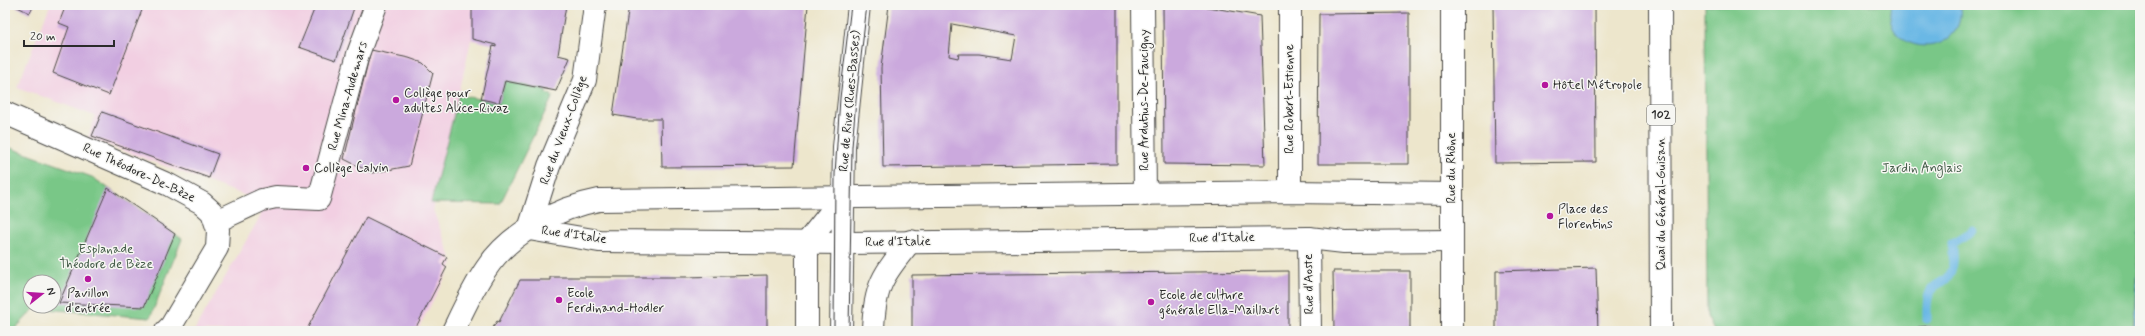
<svg xmlns="http://www.w3.org/2000/svg" width="2145" height="336" font-family="Mynerve,sans-serif">
  <rect width="100%" height="100%" fill="#f6f6f2"/>
  <filter id="ink" filterUnits="userSpaceOnUse"><feTurbulence type="fractalNoise" baseFrequency=".025" numOctaves="2"/><feDisplacementMap in="SourceGraphic" scale="8" xChannelSelector="R" yChannelSelector="G"/><feConvolveMatrix kernelMatrix="1 2 1 2 8 2 1 2 1" color-interpolation-filters="sRGB"/></filter>
  <filter id="wash" filterUnits="userSpaceOnUse"><feTurbulence type="fractalNoise" baseFrequency=".012" numOctaves="4" result="noise"/><feDisplacementMap in="SourceGraphic" scale="16" xChannelSelector="R" yChannelSelector="G"/><feGaussianBlur stdDeviation="0.9" result="paint"/><feColorMatrix in="noise" values="0 0 0 0 0 0 0 0 0 0 0 0 0 0 0 0 0 1.4 0 .05"/><feComposite in="paint" operator="in"/></filter>
  <g filter="url(#wash)">
    <rect width="100%" height="100%" fill="#ede6cc"/>
    <polygon fill="#f2cfe2" points="50,5 502,5 496,45 471,40 433,210 453,263 417,331 194,331 261,215 258,206 249,197 88,138 95,116 17,87"/>
    <g fill="#79c787" stroke="#527959" fill-rule="evenodd">
      <polygon points="1705,5 2140,5 2140,209 2133,331 1714,331 1707,316"/>
      <polygon points="505,81 547,90 546,93 553,96 500,204 431,203 459,95 499,103"/>
      <path d="M5,146L92,177L182,239L150,318L35,308L13,331H5ZM30,282H54V306H30Z"/>
    </g>
    <g fill="#6bb8e5" stroke="#4b7288">
      <path d="M1891,5H1960C1967,63 1879,56 1891,5Z"/>
      <polygon points="2140,210 2140,331 2134,331"/>
    </g>
    <g fill="none" stroke-linecap="round" stroke-linejoin="round">
      <path stroke="#6bb8e5" stroke-width="9" d="M1927,319C1927,309 1926,295 1933,288C1936,284 1942,283 1946,279C1955,268 1954,255 1952,243L1972,231"/>
    </g>
    <g id="blocks">
      <g fill="#cba9dd" fill-rule="evenodd">
        <polygon points="13,5 34,5 30,13"/>
        <polygon points="66,5 144,5 109,95 53,73 69,27 59,23"/>
        <polygon points="316,5 355,5 336,60 299,47"/>
        <polygon points="472,5 566,5 558,55 570,58 556,91 505,81 499,103 481,99 493,46 496,47 496,45 472,39"/>
        <polygon points="629,5 808,5 794,166 662,167 661,119 637,119 613,115"/>
        <path d="M889,5H1117V164L883,167L881,68ZM952,24L1016,36L1012,59L979,54H959L958,58L949,56Z"/>
        <polygon points="1163,5 1196,5 1260,16 1265,165 1164,164"/>
        <polygon points="1493,5 1595,5 1596,162 1495,163"/>
        <polygon points="1409,13 1409,164 1318,164 1319,14"/>
        <polygon points="371,50 409,58 423,63 433,73 409,166 372,173 344,159"/>
        <polygon points="102,112 218,154 209,178 92,136"/>
        <polygon points="108,188 175,234 144,307 59,303"/>
        <polygon points="366,217 447,257 443,264 447,267 414,331 306,331"/>
        <polygon points="1596,268 1598,331 1496,331 1496,271"/>
        <polygon points="1288,271 1288,331 912,331 912,275"/>
        <polygon points="1333,271 1410,271 1410,331 1334,331"/>
        <polygon points="767,275 767,331 491,331 497,321 499,322 520,280 550,280 550,277 686,277"/>
        <polygon points="1930,326 1933,331 1916,331 1918,327"/>
      </g>
    </g>
  </g>
  <g filter="url(#ink)">
    <use href="#blocks" fill-opacity="0" stroke="#484743" stroke-width="1"/>
    <g fill="none" stroke-linecap="round" stroke-linejoin="round">
      <defs>
        <g id="minor">
          <polyline points="1143,5 1145,195"/>
          <polyline points="1452,5 1452,331"/>
          <polyline points="5,113 169,185 202,203 212,212 218,230 217,248 171,326 166,331"/>
          <polyline points="1290,192 1290,5"/>
          <polyline points="217,221 262,200 276,197 319,199 358,54 376,5"/>
          <polyline points="529,229 599,241 849,243 1309,238 1344,242 1451,241"/>
          <polyline points="529,229 549,166 585,80 595,5"/>
          <polyline points="1309,238 1310,331"/>
          <path d="M453,331C463,310 473,288 486,269C510,233 557,208 599,200L1290,192L1452,194"/>
          <polyline points="807,331 807,242 843,197"/>
          <polyline points="841,331 844,147 859,5"/>
          <path d="M873,331C874,287 883,274 911,241"/>
        </g>
        <polyline id="major" points="1660,5 1661,331"/>
      </defs>
      <use href="#minor" stroke="#484743" stroke-width="24"/>
      <use href="#major" stroke="#484743" stroke-width="24"/>
      <use href="#minor" stroke="#fff" stroke-width="22"/>
      <use href="#major" stroke="#fff" stroke-width="22"/>
      <g stroke="#2b2b2b" stroke-width="1">
        <polyline points="834,331 835,174 840,98 851,5"/>
        <polyline points="849,331 852,147 856,100 867,5"/>
      </g>
    </g>
  </g>
  <g fill="#b5179e" stroke="#f6f6f2" stroke-width="1.5">
    <circle cx="1545" cy="85" r="4"/>
    <circle cx="396" cy="100" r="4"/>
    <circle cx="306" cy="168" r="4"/>
    <circle cx="1550" cy="216" r="4"/>
    <circle cx="88" cy="279" r="4"/>
    <circle cx="559" cy="300" r="4"/>
    <circle cx="1151" cy="302" r="4"/>
  </g>
  <g text-anchor="middle" dominant-baseline="central" stroke-width="3" stroke-linejoin="round" paint-order="stroke">
    <rect fill="#f6f6f2" stroke="#686867" stroke-width="1" x="1647" y="105" width="28" height="20" rx="3"/>
    <g font-size="12" font-weight="bold" fill="#2b2b2b">
      <text x="1661" y="115">102</text>
    </g>
    <g font-size="13" fill="#2b2b2b" stroke="#f6f6f2" text-anchor="start">
      <text x="1553" y="85">Hôtel Métropole</text>
      <text x="404" y="93">Collège pour<tspan x="404" dy="15">adultes Alice-Rivaz</tspan></text>
      <text x="314" y="168">Collège Calvin</text>
      <text x="1558" y="209">Place des<tspan x="1558" dy="15">Florentins</tspan></text>
      <text x="88" y="293" text-anchor="middle">Pavillon<tspan x="88" dy="15">d'entrée</tspan></text>
      <text x="567" y="293">Ecole<tspan x="567" dy="15">Ferdinand-Hodler</tspan></text>
      <text x="1159" y="295">Ecole de culture<tspan x="1159" dy="15">générale Ella-Maillart</tspan></text>
    </g>
    <g font-size="13" fill="#2b2b2b" stroke="#f6f6f2">
      <text transform="translate(348 96) rotate(-74)">Rue Mina-Audemars</text>
      <text transform="translate(1289 99) rotate(-90)">Rue Robert-Estienne</text>
      <text transform="translate(1144 100) rotate(-90)">Rue Ardutius-De-Faucigny</text>
      <text transform="translate(850 101) rotate(-85)">Rue de Rive (Rues-Basses)</text>
      <text transform="translate(564 130) rotate(-70)">Rue du Vieux-Collège</text>
      <text transform="translate(1451 168) rotate(-90)">Rue du Rhône</text>
      <text transform="translate(139 173) rotate(25)">Rue Théodore-De-Bèze</text>
      <text transform="translate(1661 204) rotate(-90)">Quai du Général-Guisan</text>
      <text transform="translate(574 235) rotate(8)">Rue d'Italie</text>
      <text transform="translate(1222 238) rotate(-1)">Rue d'Italie</text>
      <text transform="translate(898 242) rotate(-1)">Rue d'Italie</text>
      <text transform="translate(1309 284) rotate(-91)">Rue d'Aoste</text>
    </g>
    <g font-size="13" fill="#425a47" stroke="#f6f6f2">
      <text x="1922" y="168">Jardin Anglais</text>
      <text x="106" y="249">Esplanade<tspan x="106" dy="15">Théodore de Bèze</tspan></text>
    </g>
  </g>
  <rect width="2145" height="336" fill="none" stroke="#f6f6f2" stroke-width="20"/>
  <g transform="translate(42 294) rotate(73)"><circle r="19" fill="#f6f6f2" stroke="#a5a5a2"/>
  <path d="M0-3L7 15L0 10L-7 15Z" fill="#b5179e"/>
  <text y="-6" font-size="11" font-weight="bold" text-anchor="middle" fill="#2b2b2b">N</text>
  </g>
  <path d="M24 40v6h90v-6" fill="none" stroke="#2b2b2b" stroke-width="2"/>
  <text x="30" y="40" font-size="12" fill="#2b2b2b" stroke="#f6f6f2" stroke-width="3" paint-order="stroke">20 m</text>
</svg>
